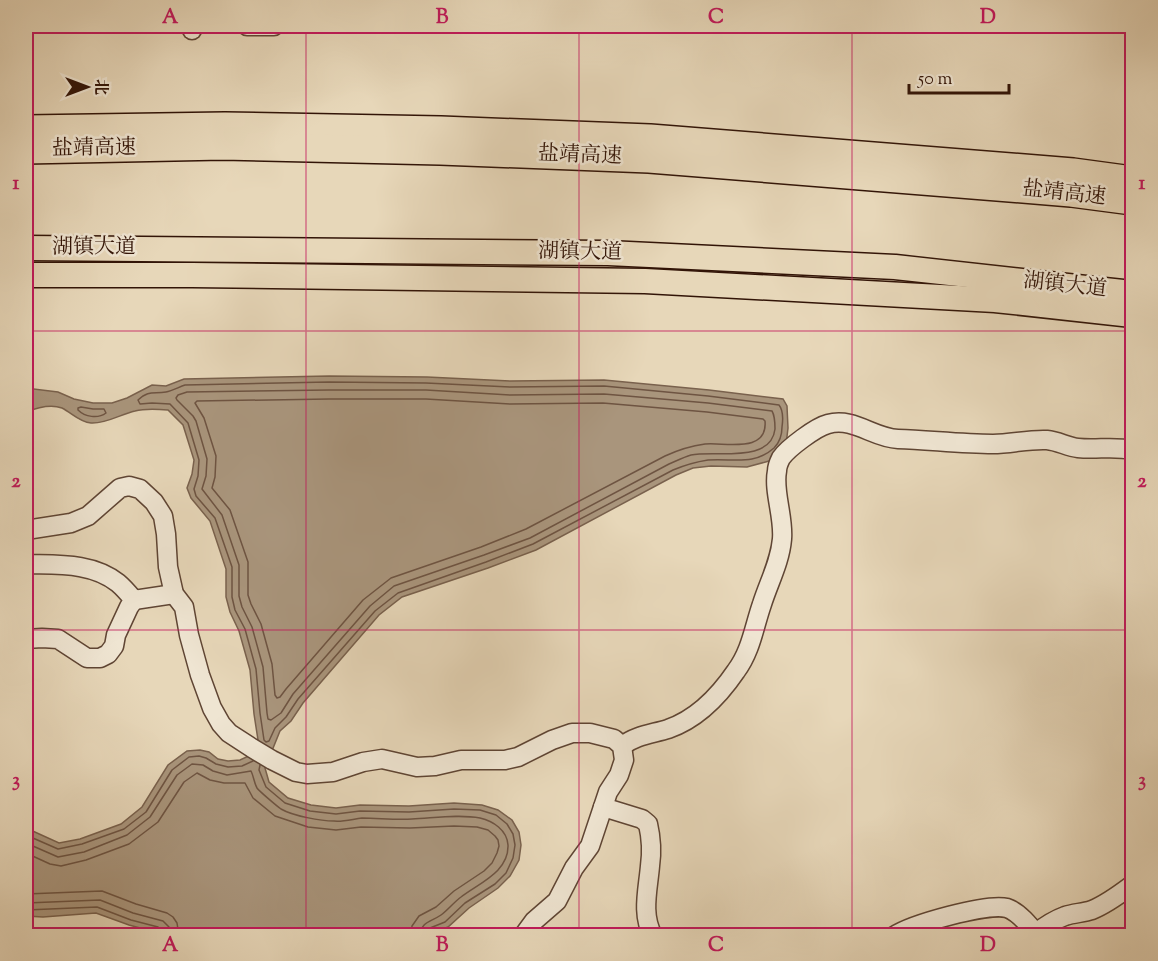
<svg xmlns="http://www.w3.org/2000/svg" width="1158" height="961" font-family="'Sorts Mill Goudy','Noto Serif SC',serif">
  <rect width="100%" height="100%" fill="#e7d7b9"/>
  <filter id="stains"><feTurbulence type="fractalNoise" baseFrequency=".00333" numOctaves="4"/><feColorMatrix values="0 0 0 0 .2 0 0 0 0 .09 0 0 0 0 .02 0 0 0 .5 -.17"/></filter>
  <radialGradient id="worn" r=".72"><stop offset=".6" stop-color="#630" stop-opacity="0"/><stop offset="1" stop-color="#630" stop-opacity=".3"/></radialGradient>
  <path fill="#a9957c" stroke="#79614d" stroke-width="1.5" d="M329,376L427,377L510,381L604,380L709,390L783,399L787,406L788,428L786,445L769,461L747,467L711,466L693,468L676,475L536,550L488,568L402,597L379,615L303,703L291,721L280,731L265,768L269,782L288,798L311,805L336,808L360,805L409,806L454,803L482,805L498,810L512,820L519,832L521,845L519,860L510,876L498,888L469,908L448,927L427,935L315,936L309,933L297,936L166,935L129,925L96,913L43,917L26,916V828L59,843L80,839L121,824L142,807L168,765L187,751L200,750L209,752L218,759L228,761L240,760L251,755L257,748L258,740L254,714L250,670L239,631L230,612L226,597V569L210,521L191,498L187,488L192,474L194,460L183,425L168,410C157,409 146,408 135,411C121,414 106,424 91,423C79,422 72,413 62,408C51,404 36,408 26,412V388L58,392L74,399L93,403H112L127,398L152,385L166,386L184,379Z"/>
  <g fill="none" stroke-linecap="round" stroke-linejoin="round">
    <g stroke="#6e5442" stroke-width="1.5">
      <path d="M329,382L426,383L510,387L604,386L708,396L779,405C783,410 783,420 782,427C782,436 780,442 774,448C754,466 733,458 708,460C695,462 685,465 673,470L533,544L486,562L398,593L375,611L298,699L286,717L275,728L269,741L266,742L264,740L260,713L256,669L245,629L235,610L232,597V567L215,518L196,496L194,489L198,476L199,460L188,423L170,404L152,403L140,404L138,400C149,390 153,394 166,392C172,391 179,387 185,385Z"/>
      <path d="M329,390H426L510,395L604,394L708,403L772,411C775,416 775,423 775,429C771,464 715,450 691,455C684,457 676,461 669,464L530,538L484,555L394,586L370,606L293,694L281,713L271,720L268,719L267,713L263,667L252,627L242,607L239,596V565L222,515L202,489L206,476L207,459L196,421L193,416L177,400L176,398L178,395L187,392Z"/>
      <path d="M329,399H426L510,404L603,403L707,412L763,419L765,421C768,454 725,442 705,444C690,446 678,450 665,456L526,529L481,547L391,578L363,600L286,689L280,697L277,698L275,695L272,664L261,624L251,604L248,595V562L230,510L212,488L215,477L216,456L204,418L195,403L197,401Z"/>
      <path d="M81,407L93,409H104L106,413C98,419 85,417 78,410V408Z"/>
      <polyline points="260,765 259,770 266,787 285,803 310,811 336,814 360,811 409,812 454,809 480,810 496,815 507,824 513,834 515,845 513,858 506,873 495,884 465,903 445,922 430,928 428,932 427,936"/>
      <polyline points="26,835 58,849 82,844 124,829 146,812 172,770 189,757 199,756 206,758 216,764 228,767 242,766 253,761"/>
      <path d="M26,843L58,857L84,852L127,835L150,817L177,775L192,764L203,765L213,771L227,775L251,771C254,777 254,783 257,788C259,791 278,807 281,809C293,816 321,821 334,821C343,822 353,819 362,818C378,818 395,820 412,819C434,818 459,814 480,818C493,821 507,830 508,845C509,872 479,883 461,897C454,902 448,910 441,915C431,922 421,921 420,936"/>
      <polyline points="26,853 50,864 61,866 86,860 129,844 158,822 184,782 197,773 210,780 224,783 245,783 253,798 275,816 308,827 336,830 361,827 410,828 454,826 477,827 488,830 495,836 498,840 499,846 497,853 492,863 484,871 454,891 436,907 419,916 412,926 411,936"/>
      <polyline points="26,894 102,891 136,904 167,913 173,917 177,923 179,936"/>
      <polyline points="26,903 100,900 133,913 163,921 169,927 170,936"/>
      <polyline points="26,910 97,907 131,920 158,927 162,931 163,936"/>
    </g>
    <defs>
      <g id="minor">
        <polyline points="192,26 192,30"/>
        <polyline points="247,26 274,26"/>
        <polyline points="26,530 71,523 88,516 120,488 129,486 140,489 154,502 163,516 166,534 168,567 174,594 184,607 189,635 200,675 212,708 221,724 229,733 252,748 272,760 296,772 307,774 333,772 363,762 382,759 417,767 435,766 461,760 505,760 518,757 552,740 572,733 590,733 614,739 622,746 624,760 619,775 608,792 590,846 574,868 557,901 534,921 523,936"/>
        <path d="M26,564C56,565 92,562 118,583C124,588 129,594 134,600L174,594"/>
        <polyline points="26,639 42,638 58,639 87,658 100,658 108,654 114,646 116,635 129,607 134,600"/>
        <path d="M622,746C636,735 652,734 668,729C697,719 719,696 736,671C751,651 754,627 762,604C769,582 780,562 782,539C784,517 773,491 777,471C777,468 779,462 781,458C788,448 816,427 828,424C854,417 873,438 898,439C929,440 961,444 993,444C1011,444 1029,439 1047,440C1058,441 1068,447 1078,448C1096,450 1114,446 1132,450"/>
        <path d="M603,807L642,819L648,824C651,837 652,852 650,866C648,890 641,914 653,936"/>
        <path d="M1036,933C1045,926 1054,920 1065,916C1074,913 1083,913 1092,910C1107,904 1120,894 1132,885"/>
        <path d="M894,936C912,924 987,903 1007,908C1019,912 1030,926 1038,936"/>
      </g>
      <g id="major">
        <polyline points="26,248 608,253 895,267 1132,293"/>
        <polyline points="26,275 192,275 645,281 995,300 1132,315"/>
      </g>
      <g id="highway">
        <polyline points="26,129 225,126 441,130 650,138 1073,172 1132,180"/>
        <polyline points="26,150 223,146 440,151 649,159 1071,193 1132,201"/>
      </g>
    </defs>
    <use href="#minor" stroke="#5f4534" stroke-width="21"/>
    <use href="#major" stroke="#321407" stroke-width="27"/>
    <use href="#highway" stroke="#321407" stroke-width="30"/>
    <use href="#minor" stroke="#efe5d2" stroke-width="18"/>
    <use href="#major" stroke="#e7d7b9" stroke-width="24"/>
    <use href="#highway" stroke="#e7d7b9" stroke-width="27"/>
  </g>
  <path fill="none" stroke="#c2185b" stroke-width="1.5" stroke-opacity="0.55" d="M306,26V936M579,26V936M852,26V936M26,331H1132M26,630H1132"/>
  <g text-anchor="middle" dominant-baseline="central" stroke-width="5" stroke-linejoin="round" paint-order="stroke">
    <g font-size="21" fill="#321407" stroke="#efe5d2">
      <text transform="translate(94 149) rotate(-1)">盐靖高速</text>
      <text transform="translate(580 156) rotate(2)">盐靖高速</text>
      <text transform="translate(1064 194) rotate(6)">盐靖高速</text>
      <text x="94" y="248">湖镇大道</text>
      <text transform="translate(580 253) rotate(1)">湖镇大道</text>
      <text transform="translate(1065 286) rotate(6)">湖镇大道</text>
    </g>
  </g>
  <rect width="1158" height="961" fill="none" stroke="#e7d7b9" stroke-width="66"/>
  <g transform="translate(87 87) rotate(90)" stroke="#efe5d2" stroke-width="4.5" paint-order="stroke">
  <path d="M0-4.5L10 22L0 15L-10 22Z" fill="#321407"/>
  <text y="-9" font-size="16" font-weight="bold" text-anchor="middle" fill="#321407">北</text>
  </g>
  <path d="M909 84v9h100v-9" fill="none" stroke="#321407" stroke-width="3"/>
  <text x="918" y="84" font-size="18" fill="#321407" stroke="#efe5d2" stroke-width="4.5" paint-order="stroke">50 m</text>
  <rect x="33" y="33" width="1092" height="895" fill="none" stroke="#c2185b" stroke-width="2"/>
  <g font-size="20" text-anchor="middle" font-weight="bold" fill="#c2185b">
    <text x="170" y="23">A</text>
    <text x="442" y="23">B</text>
    <text x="716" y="23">C</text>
    <text x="988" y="23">D</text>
    <text x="16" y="189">1</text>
    <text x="1142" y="189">1</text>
    <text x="16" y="487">2</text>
    <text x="1142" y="487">2</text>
    <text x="16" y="786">3</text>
    <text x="1142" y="786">3</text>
    <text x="170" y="951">A</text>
    <text x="442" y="951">B</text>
    <text x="716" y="951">C</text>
    <text x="988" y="951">D</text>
  </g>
  <rect width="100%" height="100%" filter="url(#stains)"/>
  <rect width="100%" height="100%" fill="url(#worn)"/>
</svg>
